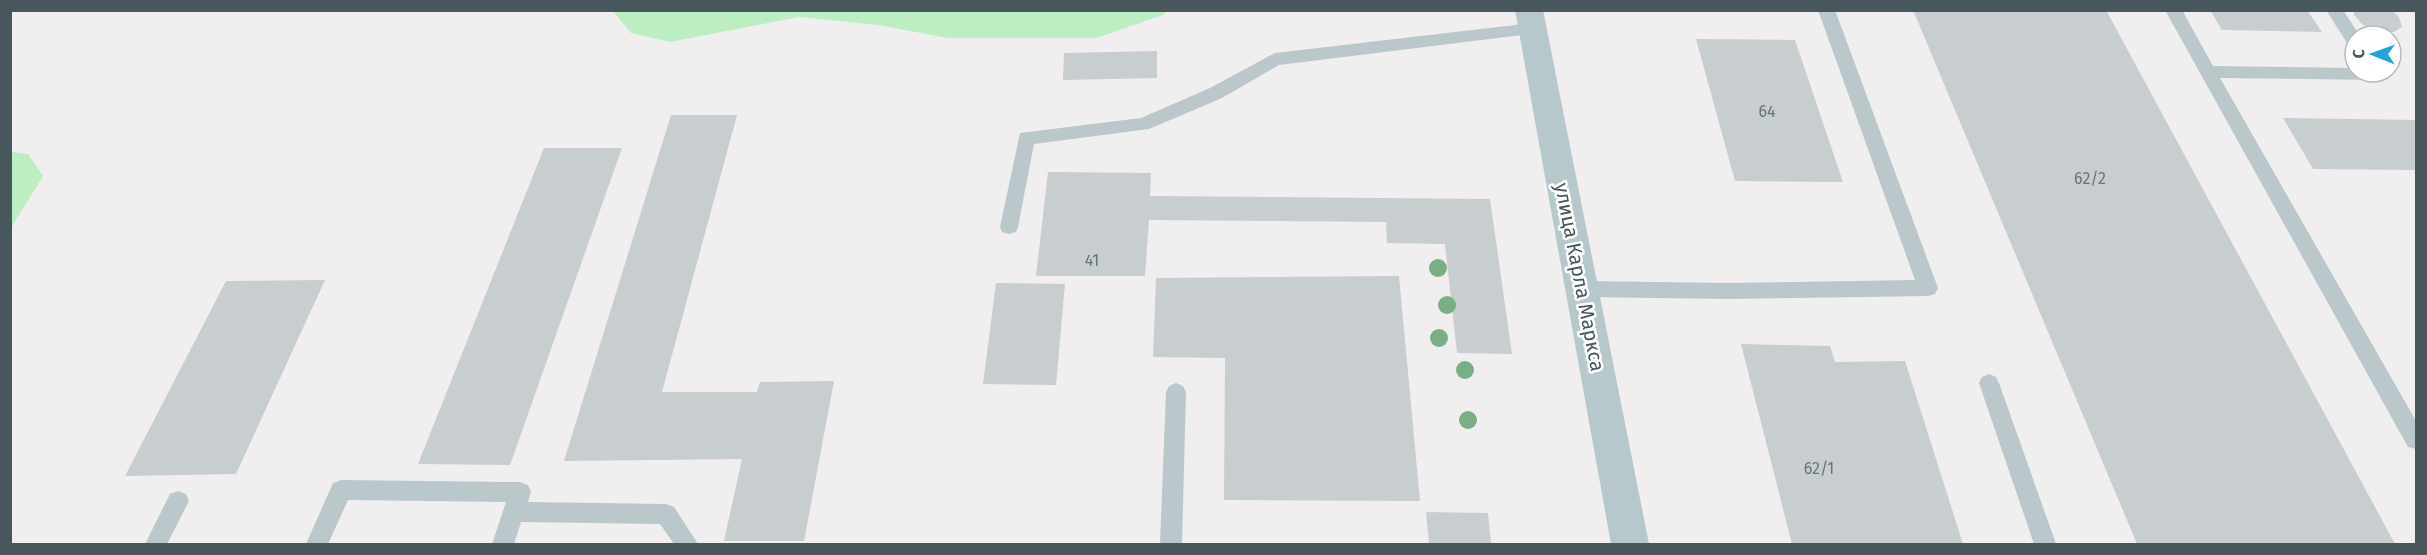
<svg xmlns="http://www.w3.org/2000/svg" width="2427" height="555" font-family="'Fira Sans',sans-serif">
  <rect width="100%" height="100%" fill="#f1eeef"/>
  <g fill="#bdeec2">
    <polygon points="613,11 1167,11 1163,15 1096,38 948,38 878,25 799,17 670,42 631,33"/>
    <polygon points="11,152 28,154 43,176 11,228"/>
  </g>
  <g fill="#c8cdd0">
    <polygon points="1913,10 2106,10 2395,544 2137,544"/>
    <polygon points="2210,10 2307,10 2322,32 2222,30"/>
    <polygon points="2354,10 2391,10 2399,17 2402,27 2394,32 2379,32 2363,25 2354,15"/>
    <polygon points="1696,39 1795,40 1843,182 1735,181"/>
    <polygon points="1157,51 1157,78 1063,80 1064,53"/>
    <polygon points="671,115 737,115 662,392 757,392 760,382 834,381 804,541 724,541 742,459 564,461"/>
    <polygon points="2283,118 2416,120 2416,170 2313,169"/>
    <polygon points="544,148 622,148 510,465 418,464"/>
    <polygon points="1048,172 1151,173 1150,196 1490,199 1512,354 1457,353 1445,244 1387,243 1386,222 1149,220 1145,276 1036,276"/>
    <polygon points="1399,276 1420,501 1224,500 1225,358 1153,357 1156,278"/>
    <polygon points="325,280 236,474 125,476 226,281"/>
    <polygon points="996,283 1065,284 1056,385 983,384"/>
    <polygon points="1741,344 1830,346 1835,362 1905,361 1963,544 1792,544"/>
    <polygon points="1426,512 1488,513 1491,544 1429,544"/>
  </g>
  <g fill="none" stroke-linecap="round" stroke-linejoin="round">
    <g fill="#bac7cb" fill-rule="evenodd">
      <polygon points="1818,10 1835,10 1938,288 1935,294 1928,296 1728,299 1582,297 1575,295 1572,289 1575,283 1582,281 1728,283 1915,280"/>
      <polygon points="2165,10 2182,10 2213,66 2355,68 2355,72 2385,72 2386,74 2383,78 2377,80 2220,78 2416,421 2416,449 2408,447"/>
      <polygon points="2326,10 2343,10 2360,36 2355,36 2355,48 2349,46"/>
      <polygon points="1533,23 1539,25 1541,29 1539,33 1279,65 1222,98 1149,129 1034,144 1018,227 1016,232 1009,234 1002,232 1000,227 1020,133 1141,118 1210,88 1275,53"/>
      <polygon points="1989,374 1996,377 1999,383 2056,544 2034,544 1979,383 1982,377"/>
      <polygon points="1176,383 1183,386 1186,392 1182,544 1160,544 1166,392 1169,386"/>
      <polygon points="341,480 520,482 528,485 531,492 528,502 666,504 674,507 698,544 674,544 660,524 521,522 514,544 492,544 506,502 348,500 328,544 306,544 333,483"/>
      <polygon points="178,491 186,494 189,501 167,544 145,544 170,494"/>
    </g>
    <polygon fill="#b7c8cd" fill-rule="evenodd" points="1515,10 1543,10 1649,544 1611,544"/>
  </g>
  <g fill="#7aaf85">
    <circle cx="1438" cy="268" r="9"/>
    <circle cx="1447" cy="305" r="9"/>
    <circle cx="1439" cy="338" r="9"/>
    <circle cx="1465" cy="370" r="9"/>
    <circle cx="1468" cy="420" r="9"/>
  </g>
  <g text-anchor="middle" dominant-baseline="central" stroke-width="5" stroke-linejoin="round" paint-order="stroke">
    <g font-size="16" fill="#677478">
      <text x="1767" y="111">64</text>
      <text x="2090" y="178">62/2</text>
      <text x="1092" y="260">41</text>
      <text x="1819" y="468">62/1</text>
    </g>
    <g font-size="20" fill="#47575b" stroke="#fff">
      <text transform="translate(1580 277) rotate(79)">улица Карла Маркса</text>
    </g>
  </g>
  <rect width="2427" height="555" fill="none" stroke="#47575b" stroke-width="24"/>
  <g transform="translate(2373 54) rotate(271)"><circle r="28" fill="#ffffff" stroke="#b5bcbd" stroke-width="1.5"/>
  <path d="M0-4.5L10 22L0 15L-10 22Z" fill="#1ba7de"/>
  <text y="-9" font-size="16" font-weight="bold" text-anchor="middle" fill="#47575b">С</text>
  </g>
</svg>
